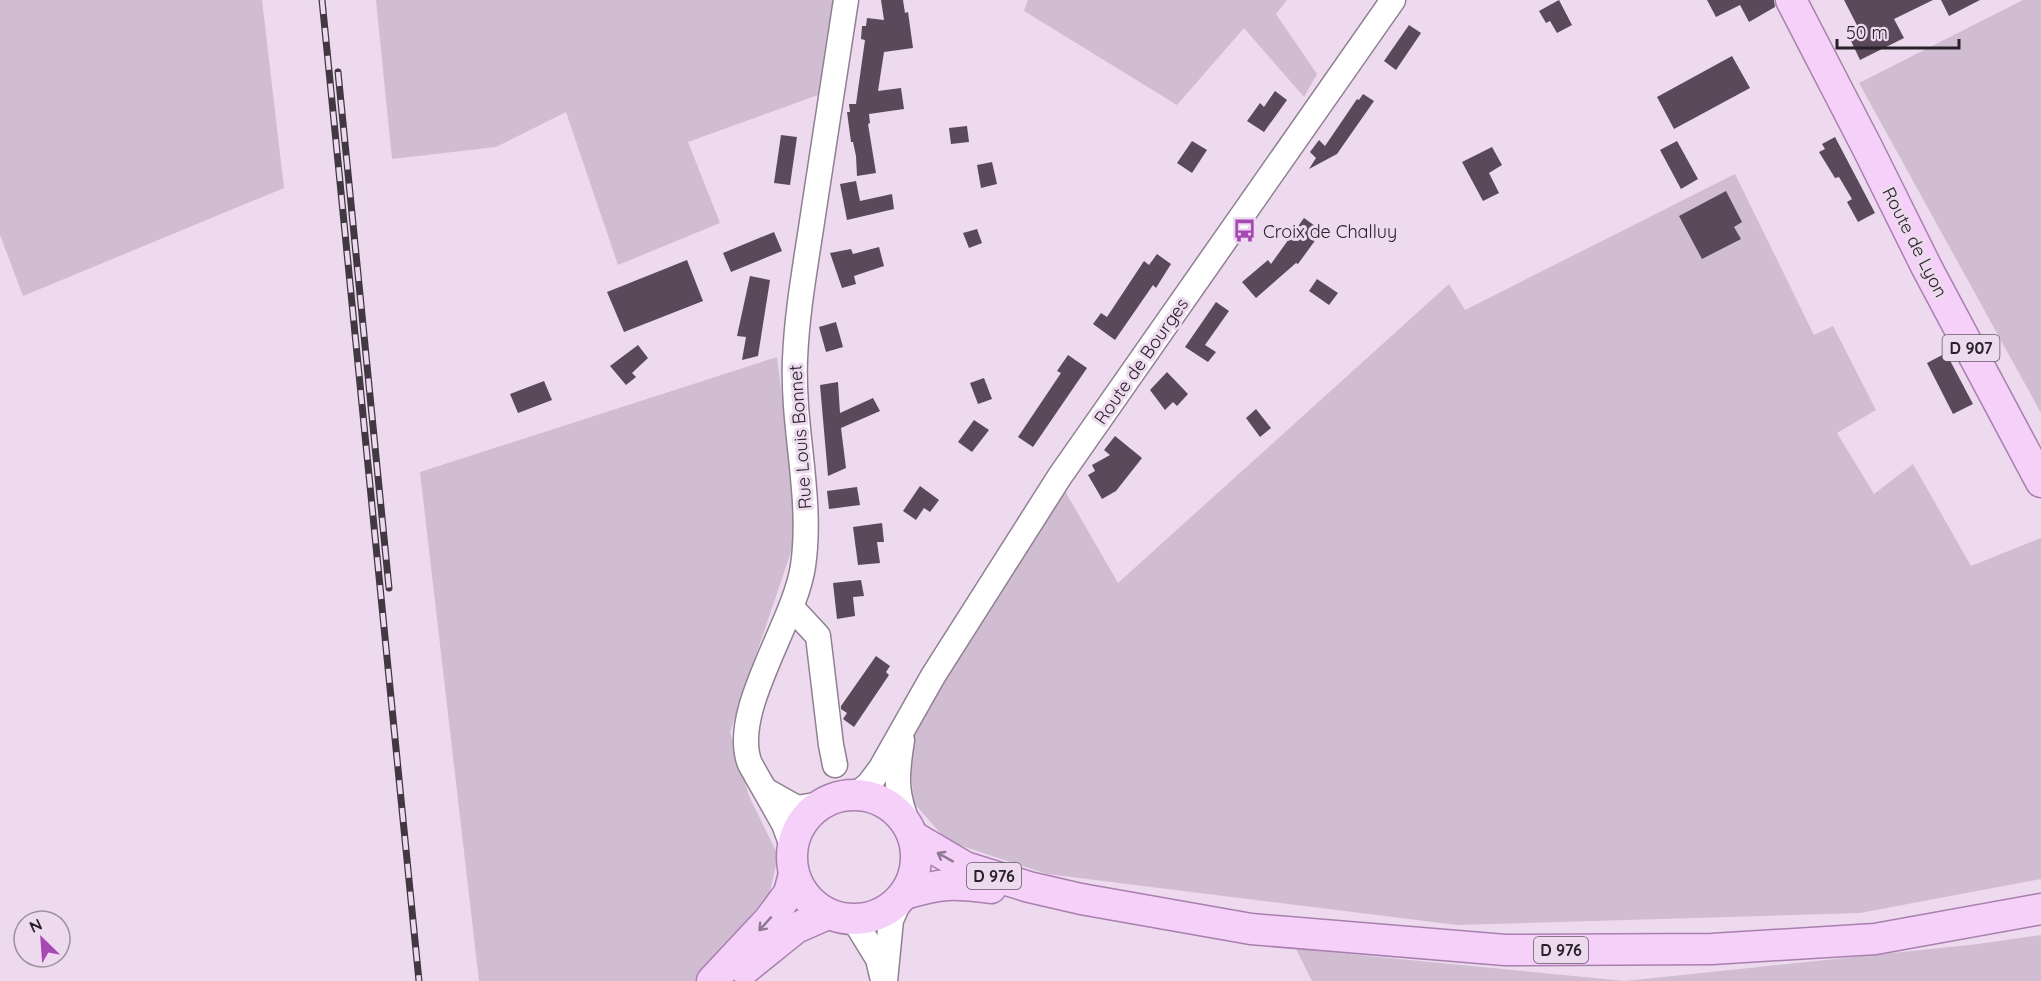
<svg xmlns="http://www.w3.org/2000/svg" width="2041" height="981" font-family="Quicksand,sans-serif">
  <rect width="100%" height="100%" fill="#eddaef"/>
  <g fill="#d0bdd2">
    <polygon points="0,0 262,0 284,188 23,296 0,235"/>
    <polygon points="376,0 833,0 818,95 688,142 720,223 618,265 566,112 496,147 392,159"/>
    <polygon points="1028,0 1287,0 1276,14 1317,74 1304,97 1244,28 1177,105 1024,11"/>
    <polygon points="2023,0 2041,0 2041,413 1859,83"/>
    <polygon points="1735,174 1814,335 1833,326 1876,410 1837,433 1874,494 1913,464 1971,566 2041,538 2041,879 1860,913 1457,925 1047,874 947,841 914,803 907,737 1065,491 1118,583 1449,284 1465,310"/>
    <polygon points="777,357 798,531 730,732 749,796 778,855 770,892 697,981 479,981 420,472"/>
    <polygon points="2041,935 2041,981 1312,981 1296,949 1625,981 1978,944"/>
  </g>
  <g fill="#59495b">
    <polygon points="881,0 903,0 905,13 908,12 913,48 884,52 878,91 901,88 904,109 869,114 870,123 868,124 876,173 857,176 856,156 853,142 851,142 847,112 850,112 849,104 856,104 865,40 861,39 862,26 866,26 867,18 884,20"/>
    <polygon points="1559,0 1572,25 1557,33 1550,21 1546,23 1539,11"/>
    <polygon points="1707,0 1774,0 1775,7 1749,22 1740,5 1716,17"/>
    <polygon points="1844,0 1933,0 1894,19 1904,38 1860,60 1851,41 1862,35"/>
    <polygon points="1941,0 1980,0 1949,16"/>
    <polygon points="1409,25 1421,33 1396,70 1384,61"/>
    <polygon points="1732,56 1750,88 1674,129 1657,97"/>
    <polygon points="1275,91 1287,100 1264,132 1247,121 1260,103 1264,107"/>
    <polygon points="1363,94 1374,101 1337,154 1309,169 1316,158 1310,152 1319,140 1325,146 1357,99 1359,100"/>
    <polygon points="967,126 969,142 951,144 949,128"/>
    <polygon points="781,135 797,137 790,185 774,183"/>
    <polygon points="1835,137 1875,213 1858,222 1847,202 1852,199 1839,177 1835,178 1819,152 1825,149 1822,144"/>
    <polygon points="1192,141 1207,150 1192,173 1177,163"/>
    <polygon points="1677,141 1698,179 1681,189 1660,150"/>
    <polygon points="1492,147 1502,165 1489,173 1499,193 1483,201 1462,162"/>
    <polygon points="992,162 997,184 981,188 977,165"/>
    <polygon points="856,181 860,201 892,194 894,209 847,220 840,184"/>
    <polygon points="1726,191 1742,222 1734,227 1741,239 1702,259 1679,216"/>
    <polygon points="1304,218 1322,231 1298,264 1296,263 1256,298 1242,282 1268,260 1271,264"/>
    <polygon points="977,229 982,243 969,248 963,233"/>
    <polygon points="774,232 782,251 731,272 723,253"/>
    <polygon points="879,247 884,266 854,276 856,284 842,288 830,253 851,249 853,254"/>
    <polygon points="1157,254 1171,264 1156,288 1153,285 1115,340 1093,324 1101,313 1107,317 1144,261 1149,265"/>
    <polygon points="687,260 703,301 624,332 607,292"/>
    <polygon points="750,276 770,280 758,356 742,360 746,337 737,336"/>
    <polygon points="1317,279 1338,293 1329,305 1309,291"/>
    <polygon points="1216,302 1229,311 1205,345 1216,352 1208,362 1185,347"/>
    <polygon points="836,322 843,347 826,352 819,327"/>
    <polygon points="638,345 648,358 632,373 636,377 626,385 610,366"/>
    <polygon points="1946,353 1973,404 1953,414 1927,363"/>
    <polygon points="1068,355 1087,368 1033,447 1018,437 1061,373 1057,371"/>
    <polygon points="1167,372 1188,394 1177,406 1173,402 1165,410 1150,390"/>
    <polygon points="984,378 992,399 978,404 970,383"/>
    <polygon points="544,381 552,400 518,413 510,394"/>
    <polygon points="838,382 840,413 873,398 880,411 841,428 846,468 828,476 820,385"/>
    <polygon points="1256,409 1271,428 1260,437 1246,418"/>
    <polygon points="974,420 989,430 972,452 958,442"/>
    <polygon points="1115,436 1142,458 1116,491 1102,499 1088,475 1095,471 1092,465 1110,455 1104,450"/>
    <polygon points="920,486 939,500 930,512 924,508 916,520 903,511"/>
    <polygon points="857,487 860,505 829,509 827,491"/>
    <polygon points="882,523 884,542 877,542 880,563 858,565 853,527"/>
    <polygon points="861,580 864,596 853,597 855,616 837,619 833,583"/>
    <polygon points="876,656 890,666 886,672 889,675 854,727 843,719 847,713 841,709 841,706"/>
  </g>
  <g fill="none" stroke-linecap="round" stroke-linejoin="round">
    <defs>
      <g id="minor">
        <polyline points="792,608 818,636 831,745 835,765"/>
        <path d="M902,740C896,777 895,794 910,829"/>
        <polyline points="765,790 797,808 821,804"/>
        <polyline points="857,794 869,784 881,768 933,676 1060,476 1393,0"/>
        <path d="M792,846L784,824L750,764C729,712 795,623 803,566C813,498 792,428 795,359C797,310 806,263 813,215C824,143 835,72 846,0"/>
        <polyline points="854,920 878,959 882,976"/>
        <polyline points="885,981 891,920 900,900"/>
      </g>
      <g id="major">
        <polyline points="1791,0 1867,147 1927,268 2041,482"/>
        <circle cx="854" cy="857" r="62"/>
        <polyline points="914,837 965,867 1029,887 1081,899 1251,929 1505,950 1712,949 1875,939 2041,909"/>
        <path d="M905,894C941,883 954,883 991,888"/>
        <polyline points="745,969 796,928 828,914"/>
        <polyline points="712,981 769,920 789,893 794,874"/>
      </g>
    </defs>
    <use href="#minor" stroke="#907f93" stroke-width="27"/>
    <use href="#major" stroke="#a97fae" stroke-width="33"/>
    <use href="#minor" stroke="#fff" stroke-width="24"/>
    <use href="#major" stroke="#f5d1fa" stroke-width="30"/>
    <defs>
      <g id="rail">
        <polyline points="322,0 419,981"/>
        <polyline points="338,72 389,588"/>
      </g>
    </defs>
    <use href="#rail" stroke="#413842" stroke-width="7"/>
    <use href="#rail" stroke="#eddaef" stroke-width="4.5" stroke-dasharray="14" stroke-linecap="butt"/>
  </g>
  <defs><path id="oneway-shaft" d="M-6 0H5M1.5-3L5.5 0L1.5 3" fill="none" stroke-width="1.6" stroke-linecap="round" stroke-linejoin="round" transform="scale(1.5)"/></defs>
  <g stroke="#8e7992">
    <use href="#oneway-shaft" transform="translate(945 857) rotate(-151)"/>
    <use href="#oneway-shaft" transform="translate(765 924) rotate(132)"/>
  </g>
  <defs>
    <symbol id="bus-bare" viewBox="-9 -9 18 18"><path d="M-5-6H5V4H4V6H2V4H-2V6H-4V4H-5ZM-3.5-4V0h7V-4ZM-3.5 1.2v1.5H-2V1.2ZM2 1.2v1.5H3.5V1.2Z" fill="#a649b3" stroke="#eddaef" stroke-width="2.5" paint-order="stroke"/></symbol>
  </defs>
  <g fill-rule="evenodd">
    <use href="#bus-bare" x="1228" y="214" width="33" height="33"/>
  </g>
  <g text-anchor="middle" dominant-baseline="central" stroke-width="6" stroke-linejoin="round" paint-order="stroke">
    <g fill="#eddaef" stroke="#635864" stroke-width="1.5">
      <rect x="1942.5" y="335" width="57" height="26" rx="4.5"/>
      <rect x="967" y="863" width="54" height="26" rx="4.5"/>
      <rect x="1534" y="937" width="54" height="26" rx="4.5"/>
    </g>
    <g font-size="16" font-weight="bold" fill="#282129">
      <text x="1971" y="348">D 907</text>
      <text x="994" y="876">D 976</text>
      <text x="1561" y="950">D 976</text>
    </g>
    <g font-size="18" fill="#282129" stroke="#eddaef" text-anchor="start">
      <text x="1263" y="231">Croix de Challuy</text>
    </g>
    <g font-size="18" fill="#282129" stroke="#eddaef">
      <text transform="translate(1915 242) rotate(63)">Route de Lyon</text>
      <text transform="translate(1141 361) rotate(-55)">Route de Bourges</text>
      <text transform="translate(800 437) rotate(-94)">Rue Louis Bonnet</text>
    </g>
  </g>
  <g transform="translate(42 939) rotate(335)"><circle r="28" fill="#eddaef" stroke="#9e90a0" stroke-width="1.5"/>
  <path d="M0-4.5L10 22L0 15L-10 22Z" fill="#a649b3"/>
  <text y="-9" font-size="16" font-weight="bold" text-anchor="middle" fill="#282129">N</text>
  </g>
  <path d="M1837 39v9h122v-9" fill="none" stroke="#282129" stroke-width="3"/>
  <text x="1846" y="39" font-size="18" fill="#282129" stroke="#eddaef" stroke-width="4.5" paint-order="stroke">50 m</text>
</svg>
